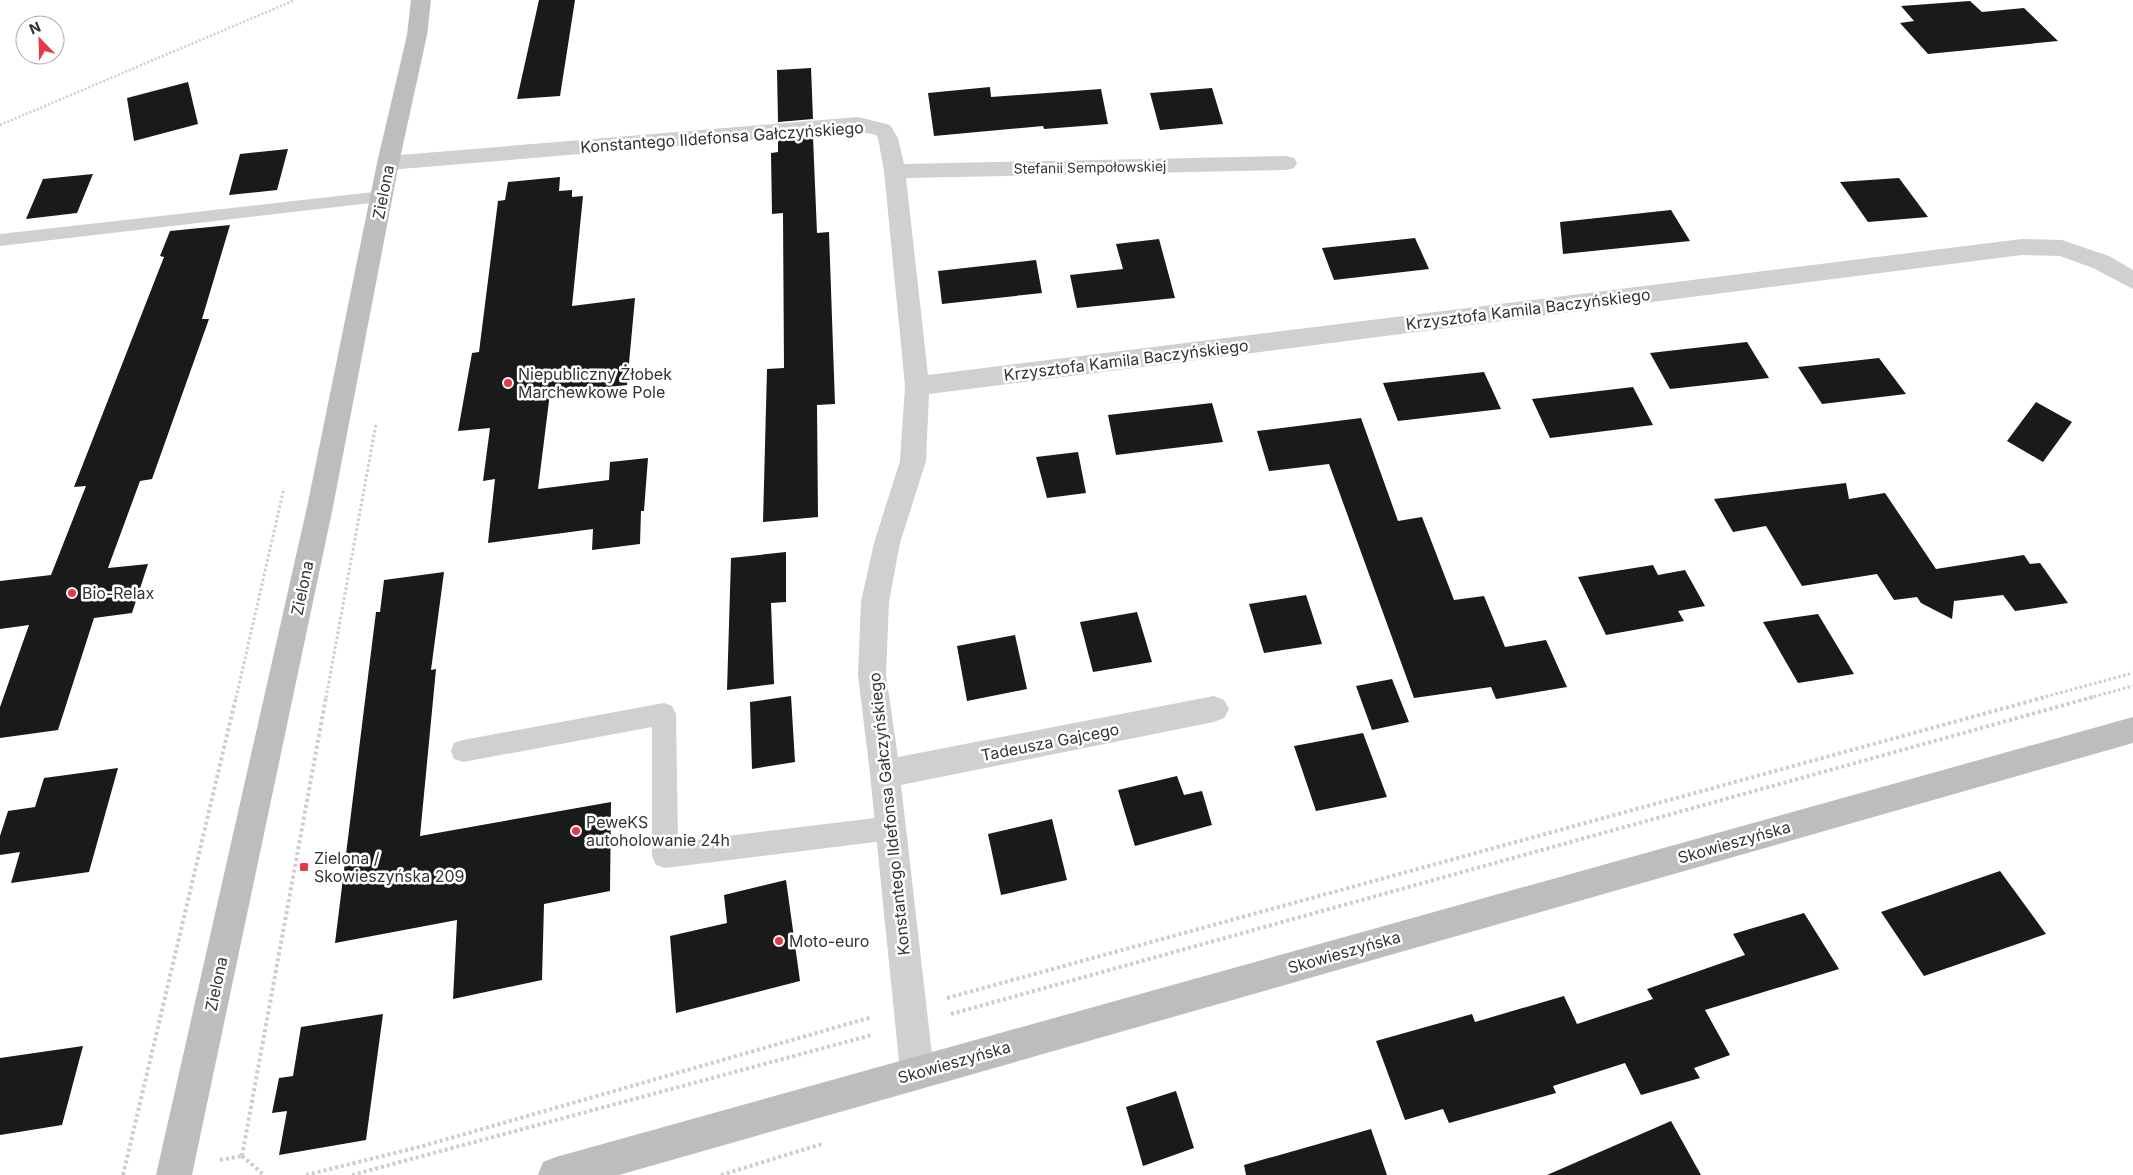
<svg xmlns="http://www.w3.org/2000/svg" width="2133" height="1175" font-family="Inter,sans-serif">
  <rect width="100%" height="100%" fill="#fff"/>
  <g fill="#1a1a1a">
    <polygon points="539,0 575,0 560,96 517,99"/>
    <polygon points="1970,1 1982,12 2024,8 2058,41 1928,54 1900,23 1914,21 1901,6"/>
    <polygon points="811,68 813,119 778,122 777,70"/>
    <polygon points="188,82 198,124 134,141 127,98"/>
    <polygon points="990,87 991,97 1101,89 1108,124 1044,129 1043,126 934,136 928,93"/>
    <polygon points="1212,88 1223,124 1160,130 1150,93"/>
    <polygon points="813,137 817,233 829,232 835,404 817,405 818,517 763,522 767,369 784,368 783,213 772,214 771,153 778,152 778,139"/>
    <polygon points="288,149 277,190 229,195 240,154"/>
    <polygon points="93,174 77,213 26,219 43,179"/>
    <polygon points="560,177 559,191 572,190 572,197 583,196 572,306 635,298 627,385 550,393 538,489 609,480 610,462 648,458 644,511 641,511 640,544 592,550 593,529 488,543 495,479 483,481 490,428 458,431 472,353 479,352 498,201 505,200 508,182"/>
    <polygon points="1899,178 1928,217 1868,222 1840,182"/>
    <polygon points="1671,210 1690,241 1563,254 1560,222"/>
    <polygon points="230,225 202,319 209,319 152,479 140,481 108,568 148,564 132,613 94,618 58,730 0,738 0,707 29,625 0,629 0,581 51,575 86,486 74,487 164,257 160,256 170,231"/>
    <polygon points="1415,238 1429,269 1334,280 1322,248"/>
    <polygon points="1159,239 1175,298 1077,308 1070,275 1123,269 1116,244"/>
    <polygon points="1036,260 1042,293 942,304 938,271"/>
    <polygon points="1747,342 1769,378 1670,389 1650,353"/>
    <polygon points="1879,358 1906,394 1822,404 1798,367"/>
    <polygon points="1484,372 1501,409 1398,421 1383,383"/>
    <polygon points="1633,387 1653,425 1550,438 1532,399"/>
    <polygon points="2036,402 2072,422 2043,462 2007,441"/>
    <polygon points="1212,403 1223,442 1116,455 1108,415"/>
    <polygon points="1361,418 1398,521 1422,517 1454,600 1484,596 1505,647 1546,640 1567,687 1496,699 1491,687 1414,698 1329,464 1269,471 1257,431"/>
    <polygon points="1078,452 1086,493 1047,498 1036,457"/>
    <polygon points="1846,483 1849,499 1885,493 1936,569 2024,555 2030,564 2040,563 2068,603 2015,611 2003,595 1954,601 1952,619 1921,603 1917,597 1894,600 1877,574 1802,586 1766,526 1733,532 1714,499"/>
    <polygon points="786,552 786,602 771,603 774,684 727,690 731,558"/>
    <polygon points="1653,565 1658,575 1685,570 1705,606 1678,611 1684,621 1606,635 1578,577"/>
    <polygon points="444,572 431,670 436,669 420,836 611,802 610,891 544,904 542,980 453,999 457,920 335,943 376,612 380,612 384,580"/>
    <polygon points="1306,595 1322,644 1264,653 1249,604"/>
    <polygon points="1137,612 1152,662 1093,672 1080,622"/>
    <polygon points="1818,614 1854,674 1798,683 1763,622"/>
    <polygon points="1015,635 1027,689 967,701 957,646"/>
    <polygon points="1392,679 1409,722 1372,730 1356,686"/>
    <polygon points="791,696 795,762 752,769 750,702"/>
    <polygon points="1363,733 1387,797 1316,811 1294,746"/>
    <polygon points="118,768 89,872 11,883 20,852 0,855 0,836 8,811 35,807 44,778"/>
    <polygon points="1177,776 1184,795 1202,791 1212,825 1135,846 1118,790"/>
    <polygon points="1052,819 1067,880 1001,895 988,834"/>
    <polygon points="2000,871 2046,934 1924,976 1881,912"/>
    <polygon points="786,880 800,981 676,1013 670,936 727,923 724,895"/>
    <polygon points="1804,913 1839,969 1705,1010 1730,1055 1694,1068 1700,1078 1641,1095 1625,1063 1553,1086 1556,1093 1449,1123 1443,1109 1405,1120 1376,1041 1472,1014 1475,1022 1564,996 1577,1024 1653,999 1647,989 1745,955 1733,934"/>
    <polygon points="383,1014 366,1140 279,1155 287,1111 272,1113 279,1078 293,1076 301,1027"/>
    <polygon points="83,1046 62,1125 0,1135 0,1058"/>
    <polygon points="1176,1091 1194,1148 1143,1166 1126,1107"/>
    <polygon points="1671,1121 1701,1175 1547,1175"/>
    <polygon points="1371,1129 1387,1175 1246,1175 1244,1165"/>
  </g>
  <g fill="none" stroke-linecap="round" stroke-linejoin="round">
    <polyline stroke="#cdcdcd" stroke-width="2.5" stroke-dasharray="2 2" stroke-linecap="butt" points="0,125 295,0"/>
    <g stroke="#cdcdcd" stroke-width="3" stroke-dasharray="2.5 2.5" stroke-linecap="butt">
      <polyline points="236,698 284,488"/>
      <polyline points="326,698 376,424"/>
      <polyline points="2041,698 2133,673"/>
      <polyline points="2089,698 2133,686"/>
    </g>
    <g stroke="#cdcdcd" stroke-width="4" stroke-dasharray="3 3" stroke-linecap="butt">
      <polyline points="947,998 2045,697"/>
      <polyline points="951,1014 2093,697"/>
      <polyline points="242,1156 326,697"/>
      <polyline points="242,1156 264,1175"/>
      <polyline points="220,1160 242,1156"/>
      <polyline points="123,1175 236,697"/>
      <polyline points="306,1175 423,1146 872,1017"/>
      <polyline points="352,1175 872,1035"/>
      <polyline points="721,1175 822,1144"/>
    </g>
    <g fill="#d0d0d0" fill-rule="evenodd">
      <polygon points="382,191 388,193 391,197 388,201 0,246 0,234"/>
      <polygon points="664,703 672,706 676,714 678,842 891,816 900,819 904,828 900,837 891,840 665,868 656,865 652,856 652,727 463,762 454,759 451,751 454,743 463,740"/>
    </g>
    <polygon fill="#d0d0d0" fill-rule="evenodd" points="858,117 890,125 898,138 904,164 1286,156 1294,158 1297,163 1294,168 1286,170 906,178 928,375 2022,239 2062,240 2109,256 2133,270 2133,289 2093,268 2060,256 2022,255 929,394 926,461 900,543 889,602 886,675 898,757 1214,696 1224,700 1229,709 1224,718 1214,722 901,785 934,1072 929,1084 917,1089 905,1084 900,1072 870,774 858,675 861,602 874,543 900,461 905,386 884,171 878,138 876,135 858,131 388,170 380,168 377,163 380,158 388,156"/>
    <g fill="#bdbdbd" fill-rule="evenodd">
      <polygon points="411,0 431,0 427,35 399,163 333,507 192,1175 156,1175 307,507 377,163 407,35"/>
      <polygon points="2133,717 2133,743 619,1175 538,1175 543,1162 556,1157"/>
    </g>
  </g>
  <g fill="#e63946" stroke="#fff" stroke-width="2">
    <circle cx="508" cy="383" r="5"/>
    <circle cx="72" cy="593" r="5"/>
    <circle cx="576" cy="831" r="5"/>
    <rect x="299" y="862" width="10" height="10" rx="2.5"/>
    <circle cx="779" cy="941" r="5"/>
  </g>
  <g text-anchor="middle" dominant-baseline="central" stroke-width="5" stroke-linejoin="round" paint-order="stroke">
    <g font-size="14" fill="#333" stroke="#fff">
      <text transform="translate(1090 167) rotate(-1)">Stefanii Sempołowskiej</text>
    </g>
    <g font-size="16" fill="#333" stroke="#fff">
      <text transform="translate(722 137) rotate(-4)">Konstantego Ildefonsa Gałczyńskiego</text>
      <text transform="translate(383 192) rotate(-79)">Zielona</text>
      <text transform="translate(1528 309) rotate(-7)">Krzysztofa Kamila Baczyńskiego</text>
      <text transform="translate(1126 360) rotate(-7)">Krzysztofa Kamila Baczyńskiego</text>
      <text transform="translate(302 588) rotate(-78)">Zielona</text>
      <text transform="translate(1050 742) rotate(-11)">Tadeusza Gajcego</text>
      <text transform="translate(889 814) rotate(-96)">Konstantego Ildefonsa Gałczyńskiego</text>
      <text transform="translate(1734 842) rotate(-16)">Skowieszyńska</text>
      <text transform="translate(1344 952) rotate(-16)">Skowieszyńska</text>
      <text transform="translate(216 984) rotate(-78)">Zielona</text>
      <text transform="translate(954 1062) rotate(-16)">Skowieszyńska</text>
    </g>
    <g font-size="16" fill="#333" stroke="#fff" text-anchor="start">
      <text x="518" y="374">Niepubliczny Żłobek<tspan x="518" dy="18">Marchewkowe Pole</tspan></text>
      <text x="82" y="593">Bio-Relax</text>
      <text x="586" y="822">PeweKS<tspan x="586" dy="18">autoholowanie 24h</tspan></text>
      <text x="314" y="858">Zielona /<tspan x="314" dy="18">Skowieszyńska 209</tspan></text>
      <text x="789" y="941">Moto-euro</text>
    </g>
  </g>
  <g transform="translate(40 40) rotate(337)"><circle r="24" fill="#ffffff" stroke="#adadad"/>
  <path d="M0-4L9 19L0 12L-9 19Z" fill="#e63946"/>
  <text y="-8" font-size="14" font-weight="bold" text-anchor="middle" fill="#333333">N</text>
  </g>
</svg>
